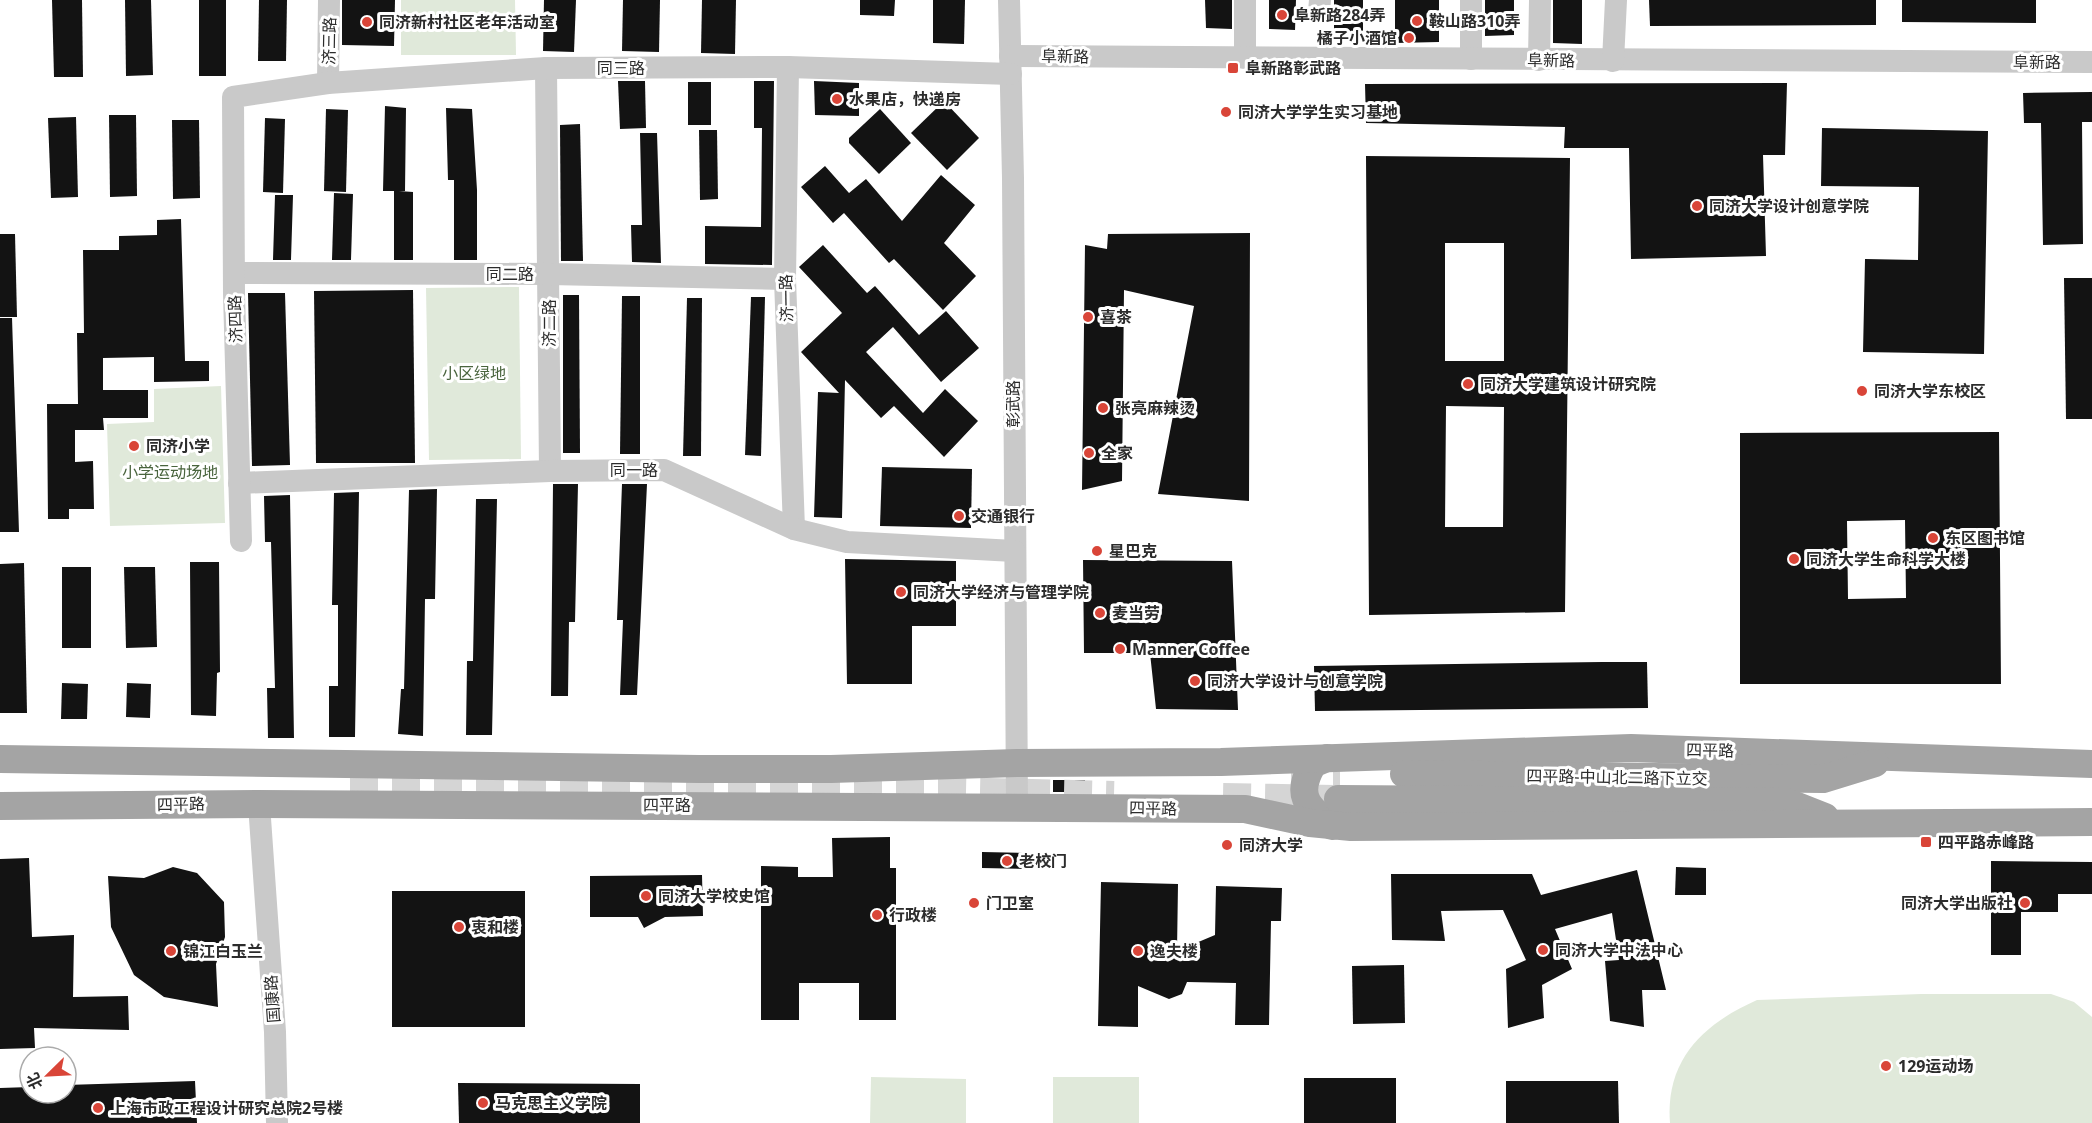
<svg xmlns="http://www.w3.org/2000/svg" width="2092" height="1123" font-family="'Noto Sans','Noto Sans SC',sans-serif">
  <rect width="100%" height="100%" fill="#fff"/>
  <g fill="#e0e9da">
    <polygon points="401,0 515,0 516,55 401,55"/>
    <polygon points="519,287 521,459 429,460 426,288"/>
    <polygon points="221,386 225,523 110,526 107,424 154,422 154,389"/>
    <path d="M1921,994H2051L2074,1002L2092,1017V1123H1670C1665,1060 1703,1024 1757,1000Z"/>
    <polygon points="871,1077 966,1079 966,1123 870,1123"/>
    <rect x="1053" y="1077" width="86" height="46"/>
  </g>
  <g fill="#131313" fill-rule="evenodd">
    <polygon points="52,0 82,0 83,77 54,77"/>
    <polygon points="125,0 151,0 153,75 126,76"/>
    <rect x="199" y="0" width="27" height="76"/>
    <polygon points="259,0 287,0 286,61 258,61"/>
    <polygon points="342,0 395,0 394,46 342,45"/>
    <polygon points="544,0 576,0 574,52 543,51"/>
    <polygon points="623,0 660,0 659,52 622,51"/>
    <polygon points="702,0 736,0 735,54 701,53"/>
    <polygon points="860,0 895,0 894,16 860,15"/>
    <polygon points="933,0 965,0 964,44 933,43"/>
    <polygon points="1205,0 1232,0 1232,29 1206,28"/>
    <polygon points="1269,0 1296,0 1295,30 1269,29"/>
    <rect x="1334" y="0" width="29" height="37"/>
    <polygon points="1395,0 1439,0 1439,42 1395,43"/>
    <polygon points="1485,0 1514,0 1514,35 1485,36"/>
    <polygon points="1553,0 1582,0 1582,44 1553,43"/>
    <polygon points="1649,0 1876,0 1876,25 1650,26"/>
    <polygon points="1902,0 2036,0 2036,23 1902,22"/>
    <polygon points="618,81 645,81 646,128 620,129"/>
    <polygon points="754,81 774,81 772,265 705,264 705,226 761,227 762,128 754,128"/>
    <polygon points="814,81 859,83 859,116 815,115"/>
    <rect x="688" y="82" width="23" height="43"/>
    <polygon points="1787,83 1785,155 1763,155 1766,256 1631,259 1629,148 1564,148 1565,127 1366,123 1365,84"/>
    <polygon points="2092,92 2092,122 2082,122 2083,244 2043,245 2041,123 2024,123 2023,93"/>
    <polygon points="944,101 979,138 947,170 911,133"/>
    <polygon points="385,106 406,108 405,191 399,191 413,192 413,260 394,260 394,191 383,191"/>
    <polygon points="446,108 472,109 477,190 477,260 454,260 454,180 448,180"/>
    <polygon points="326,109 348,110 346,192 324,191"/>
    <polygon points="880,109 911,143 879,174 849,143 849,138"/>
    <polygon points="109,115 136,115 137,196 110,197"/>
    <polygon points="76,117 78,197 51,198 48,118"/>
    <polygon points="265,118 285,119 283,193 263,192"/>
    <polygon points="172,120 199,120 200,198 173,199"/>
    <polygon points="580,124 583,261 561,261 560,125"/>
    <polygon points="1822,128 1988,131 1984,354 1863,352 1865,259 1918,260 1919,187 1821,186"/>
    <polygon points="699,130 717,130 718,199 700,200"/>
    <polygon points="640,133 657,133 661,263 632,262 631,225 642,225"/>
    <path d="M1366,156L1570,158L1565,612L1369,615ZM1445,243H1504V361H1445ZM1446,406L1504,407L1503,527H1445Z"/>
    <polygon points="825,166 849,193 866,179 902,221 941,175 975,205 944,243 976,276 943,310 894,259 889,263 844,213 833,223 801,187"/>
    <polygon points="334,193 353,194 351,260 332,260"/>
    <polygon points="275,195 293,195 291,260 273,260"/>
    <polygon points="181,219 185,361 209,361 209,381 154,382 154,357 103,358 103,390 148,390 148,418 103,418 104,430 75,430 75,462 93,461 94,509 69,509 69,519 48,519 47,404 78,404 77,333 84,333 83,250 119,250 119,236 157,235 157,220"/>
    <polygon points="1250,233 1249,501 1158,494 1194,306 1124,290 1122,481 1082,490 1085,245 1107,249 1108,234"/>
    <polygon points="0,234 15,234 17,317 0,317"/>
    <polygon points="823,245 867,293 875,286 919,335 946,311 979,348 941,382 893,327 866,352 923,413 945,389 978,421 944,457 894,406 881,418 845,380 842,518 814,517 818,392 839,393 801,352 842,313 799,267"/>
    <polygon points="2064,278 2092,278 2092,419 2066,419"/>
    <polygon points="413,290 415,463 316,463 314,291"/>
    <polygon points="248,293 285,293 290,465 252,466"/>
    <polygon points="563,295 579,295 580,453 563,453"/>
    <polygon points="622,296 640,296 640,454 620,454"/>
    <polygon points="751,297 765,297 761,456 745,455"/>
    <polygon points="687,298 702,298 701,456 683,456"/>
    <polygon points="0,318 12,318 19,532 0,532"/>
    <path d="M1999,432L2001,684H1740V433ZM1905,520L1906,598L1848,599L1847,521Z"/>
    <polygon points="882,467 972,469 971,528 880,526"/>
    <polygon points="553,484 578,484 575,622 569,622 568,696 551,696"/>
    <polygon points="622,484 647,484 637,695 620,695 623,620 617,620"/>
    <polygon points="437,489 435,599 425,599 423,736 398,734 401,689 404,689 409,490"/>
    <polygon points="359,492 355,737 329,737 329,686 338,686 338,605 332,605 334,493"/>
    <polygon points="290,495 294,738 268,738 267,688 275,688 271,542 265,542 264,496"/>
    <polygon points="476,499 497,499 492,735 466,735 467,661 473,661"/>
    <polygon points="845,559 956,561 956,626 912,626 912,684 847,684"/>
    <polygon points="1083,560 1232,561 1238,710 1156,709 1150,653 1084,653"/>
    <polygon points="190,562 219,562 220,672 217,673 216,716 191,715"/>
    <polygon points="24,563 27,713 0,713 0,564"/>
    <rect x="62" y="567" width="29" height="81"/>
    <polygon points="124,567 155,567 157,647 126,648"/>
    <polygon points="1602,662 1647,662 1648,708 1315,711 1314,666"/>
    <polygon points="62,683 88,684 87,719 61,719"/>
    <polygon points="127,683 151,684 150,718 126,717"/>
    <rect x="1053" y="780" width="32" height="12"/>
    <polygon points="890,837 890,868 896,868 896,1020 859,1020 859,983 799,983 799,1020 761,1020 761,866 798,867 798,877 833,877 832,838"/>
    <polygon points="982,852 1032,853 1032,869 982,868"/>
    <polygon points="29,858 32,937 74,935 73,997 128,996 129,1030 34,1028 35,1048 0,1049 0,859"/>
    <polygon points="1991,861 2092,862 2092,894 2058,894 2058,912 2021,912 2021,955 1991,955"/>
    <polygon points="173,867 197,873 224,902 225,937 216,964 218,1007 164,997 134,975 111,927 108,876 144,878"/>
    <polygon points="1676,867 1706,868 1706,895 1675,895"/>
    <polygon points="1637,870 1666,990 1642,990 1644,1027 1610,1021 1605,961 1619,960 1612,913 1555,929 1572,969 1542,985 1544,1018 1508,1028 1506,969 1526,960 1503,910 1441,911 1445,941 1392,940 1391,874 1532,874 1541,895"/>
    <polygon points="702,875 703,916 665,917 644,928 638,917 590,917 590,876"/>
    <polygon points="1101,882 1178,884 1177,951 1215,935 1216,886 1282,888 1281,921 1271,921 1269,1025 1235,1025 1236,983 1187,982 1182,994 1169,999 1138,986 1138,1027 1098,1026"/>
    <rect x="392" y="891" width="133" height="136"/>
    <polygon points="1404,965 1405,1023 1353,1024 1352,966"/>
    <rect x="1304" y="1078" width="92" height="45"/>
    <polygon points="195,1081 197,1123 0,1123 0,1088 30,1087 30,1093 66,1093 66,1085"/>
    <polygon points="1506,1081 1618,1081 1619,1123 1506,1123"/>
    <polygon points="458,1083 640,1084 640,1123 459,1123"/>
  </g>
  <g fill="none" stroke-linecap="round" stroke-linejoin="round">
    <g stroke="#d5d5d5" stroke-width="28" stroke-dasharray="28 14" stroke-linecap="butt">
      <polyline points="1291,773 1340,773"/>
      <polyline points="350,791 943,791 1114,795"/>
      <polyline points="1223,797 1338,799"/>
    </g>
    <g stroke="#c9c9c9" stroke-width="22">
      <polyline points="1009,0 1013,178 1017,807"/>
      <polyline points="1245,0 1245,58"/>
      <polyline points="1471,0 1471,59"/>
      <polyline points="1319,12 1320,0"/>
      <polyline points="1010,56 2092,62"/>
      <polyline points="1539,60 1540,0"/>
      <polyline points="1613,61 1616,0"/>
      <polyline points="788,67 785,279 794,529"/>
      <polyline points="546,68 550,471"/>
      <polyline points="328,83 329,0"/>
      <polyline points="234,273 549,274 785,279"/>
      <polyline points="239,483 550,471 664,470 794,529 847,542 1014,551"/>
      <polyline points="241,541 234,294 233,97 328,83 546,68 788,67 1011,74"/>
      <polyline points="259,804 275,1032 277,1123"/>
    </g>
    <g stroke="#a4a4a4" stroke-width="28">
      <path d="M1327,758L1313,764C1295,794 1306,807 1332,826"/>
      <polyline points="0,759 699,769 831,769 1017,763 1221,762 1631,748 2092,764"/>
      <polyline points="1404,774 1823,779 1875,763"/>
      <polyline points="1338,799 1787,802 1825,817"/>
      <polyline points="0,806 259,804 1245,809 1310,823 1351,827 2092,822"/>
    </g>
  </g>
  <g fill="#d94538" stroke="#fff" stroke-width="2">
    <circle cx="1282" cy="15" r="6"/>
    <circle cx="1417" cy="21" r="6"/>
    <circle cx="367" cy="22" r="6"/>
    <circle cx="1409" cy="38" r="6"/>
    <rect x="1227" y="62" width="12" height="12" rx="3"/>
    <circle cx="837" cy="99" r="6"/>
    <circle cx="1226" cy="112" r="6"/>
    <circle cx="1697" cy="206" r="6"/>
    <circle cx="1088" cy="317" r="6"/>
    <circle cx="1468" cy="384" r="6"/>
    <circle cx="1862" cy="391" r="6"/>
    <circle cx="1103" cy="408" r="6"/>
    <circle cx="134" cy="446" r="6"/>
    <circle cx="1089" cy="453" r="6"/>
    <circle cx="959" cy="516" r="6"/>
    <circle cx="1933" cy="538" r="6"/>
    <circle cx="1097" cy="551" r="6"/>
    <circle cx="1794" cy="559" r="6"/>
    <circle cx="901" cy="592" r="6"/>
    <circle cx="1100" cy="613" r="6"/>
    <circle cx="1120" cy="649" r="6"/>
    <circle cx="1195" cy="681" r="6"/>
    <rect x="1920" y="836" width="12" height="12" rx="3"/>
    <circle cx="1227" cy="845" r="6"/>
    <circle cx="1007" cy="861" r="6"/>
    <circle cx="646" cy="896" r="6"/>
    <circle cx="974" cy="903" r="6"/>
    <circle cx="2025" cy="903" r="6"/>
    <circle cx="877" cy="915" r="6"/>
    <circle cx="459" cy="927" r="6"/>
    <circle cx="1543" cy="950" r="6"/>
    <circle cx="171" cy="951" r="6"/>
    <circle cx="1138" cy="951" r="6"/>
    <circle cx="1886" cy="1066" r="6"/>
    <circle cx="483" cy="1103" r="6"/>
    <circle cx="98" cy="1108" r="6"/>
  </g>
  <g text-anchor="middle" dominant-baseline="central" stroke-width="6" stroke-linejoin="round" paint-order="stroke">
    <g font-size="16" font-weight="bold" fill="#2c2c2c" stroke="#fff" text-anchor="start">
      <text x="1294" y="15">阜新路284弄</text>
      <text x="1429" y="21">鞍山路310弄</text>
      <text x="379" y="22">同济新村社区老年活动室</text>
      <text x="1397" y="38" text-anchor="end">橘子小酒馆</text>
      <text x="1245" y="68">阜新路彰武路</text>
      <text x="849" y="99">水果店，快递房</text>
      <text x="1238" y="112">同济大学学生实习基地</text>
      <text x="1709" y="206">同济大学设计创意学院</text>
      <text x="1100" y="317">喜茶</text>
      <text x="1480" y="384">同济大学建筑设计研究院</text>
      <text x="1874" y="391">同济大学东校区</text>
      <text x="1115" y="408">张亮麻辣烫</text>
      <text x="146" y="446">同济小学</text>
      <text x="1101" y="453">全家</text>
      <text x="971" y="516">交通银行</text>
      <text x="1945" y="538">东区图书馆</text>
      <text x="1109" y="551">星巴克</text>
      <text x="1806" y="559">同济大学生命科学大楼</text>
      <text x="913" y="592">同济大学经济与管理学院</text>
      <text x="1112" y="613">麦当劳</text>
      <text x="1132" y="649">Manner Coffee</text>
      <text x="1207" y="681">同济大学设计与创意学院</text>
      <text x="1938" y="842">四平路赤峰路</text>
      <text x="1239" y="845">同济大学</text>
      <text x="1019" y="861">老校门</text>
      <text x="658" y="896">同济大学校史馆</text>
      <text x="986" y="903">门卫室</text>
      <text x="2013" y="903" text-anchor="end">同济大学出版社</text>
      <text x="889" y="915">行政楼</text>
      <text x="471" y="927">衷和楼</text>
      <text x="1555" y="950">同济大学中法中心</text>
      <text x="183" y="951">锦江白玉兰</text>
      <text x="1150" y="951">逸夫楼</text>
      <text x="1898" y="1066">129运动场</text>
      <text x="495" y="1103">马克思主义学院</text>
      <text x="110" y="1108">上海市政工程设计研究总院2号楼</text>
    </g>
    <g font-size="16" fill="#2c2c2c" stroke="#fff">
      <text transform="translate(329 41) rotate(-89)">济三路</text>
      <text transform="translate(1065 56) rotate(1)">阜新路</text>
      <text transform="translate(1551 60) rotate(1)">阜新路</text>
      <text x="2037" y="62">阜新路</text>
      <text x="621" y="68">同三路</text>
      <text x="510" y="274">同二路</text>
      <text transform="translate(786 298) rotate(-91)">济一路</text>
      <text transform="translate(235 319) rotate(-92)">济四路</text>
      <text transform="translate(549 323) rotate(-90)">济二路</text>
      <text transform="translate(1013 404) rotate(-90)">彰武路</text>
      <text x="634" y="470">同一路</text>
      <text transform="translate(1710 750) rotate(1)">四平路</text>
      <text transform="translate(1617 777) rotate(1)">四平路-中山北二路下立交</text>
      <text transform="translate(181 804) rotate(-1)">四平路</text>
      <text x="667" y="805">四平路</text>
      <text transform="translate(1153 808) rotate(1)">四平路</text>
      <text transform="translate(272 999) rotate(-94)">国康路</text>
    </g>
    <g font-size="16" fill="#49643d" stroke="#fff">
      <text x="474" y="373">小区绿地</text>
      <text x="170" y="472">小学运动场地</text>
    </g>
  </g>
  <g transform="translate(48 1075) rotate(246)"><circle r="28" fill="#ffffff" stroke="#ababab" stroke-width="1.5"/>
  <path d="M0-4.5L10 22L0 15L-10 22Z" fill="#d94538"/>
  <text y="-9" font-size="16" font-weight="bold" text-anchor="middle" fill="#2c2c2c">北</text>
  </g>
</svg>
